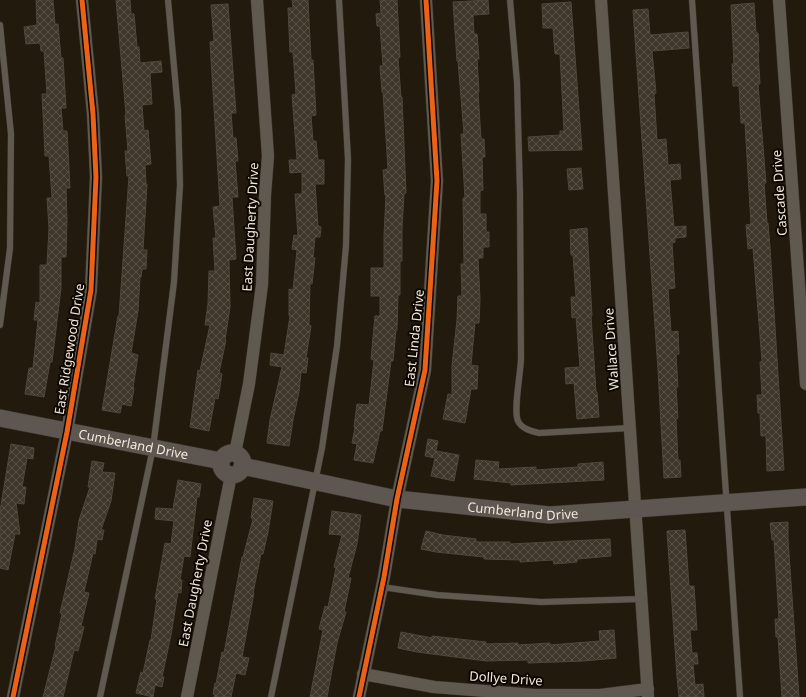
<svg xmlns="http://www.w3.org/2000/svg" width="806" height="697" font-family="'Noto Sans',sans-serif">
  <defs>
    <pattern id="building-cross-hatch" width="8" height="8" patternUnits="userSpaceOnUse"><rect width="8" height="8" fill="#3e3629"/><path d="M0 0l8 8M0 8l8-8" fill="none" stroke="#5a5347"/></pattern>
  </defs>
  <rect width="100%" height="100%" fill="#221a0d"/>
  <g fill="url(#building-cross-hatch)" stroke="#4e473c">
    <polygon points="36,0 53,0 55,24 58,24 61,58 63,58 66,108 61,108 63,131 67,131 70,188 66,188 67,220 66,257 61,257 61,288 52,362 50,362 44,397 25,394 29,368 33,368 38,320 34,320 36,302 40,303 40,265 47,265 49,228 47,198 52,198 49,156 45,156 44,133 42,94 47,94 44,51 41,51 40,43 26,44 24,27 37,25"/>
    <polygon points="116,0 130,0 131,14 134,14 137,47 139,47 140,63 161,61 162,72 150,73 152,104 142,105 144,131 148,130 151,164 145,165 146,184 147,184 143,250 147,250 146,269 142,269 141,277 140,277 138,311 131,353 138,355 133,388 134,388 131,406 122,404 120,413 102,410 118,316 119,316 129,176 127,176 125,151 128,151 125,115 126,115"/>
    <polygon points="292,0 308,0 311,60 313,60 316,115 311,116 313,141 316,141 318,160 324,160 324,184 315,184 318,226 321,227 320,237 315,237 313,258 315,258 312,284 310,283 309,325 311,326 306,358 308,358 306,373 301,372 299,392 293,420 289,446 267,443 270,420 282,367 270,365 271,353 284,355 290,316 289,316 289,289 293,290 297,250 292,249 294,235 298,236 295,194 302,194 302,172 290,173 289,160 297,160 292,95 296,94 293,52 290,52 288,8 293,8"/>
    <polygon points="380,0 397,0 400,57 398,58 401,97 402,97 406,193 404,194 402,228 402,261 400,261 400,295 398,295 397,330 396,330 393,361 391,361 382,431 380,431 373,463 354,460 357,444 352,443 355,428 354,427 357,404 369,405 374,360 371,359 375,316 380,316 380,296 371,296 371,268 384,268 384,235 386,195 385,195 383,170 388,169 383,92 382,92 380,66 383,66 380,26 377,26 376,14 381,13"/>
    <polygon points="488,0 489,14 473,15 474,34 477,34 479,59 477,59 479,92 478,92 481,139 484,139 485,157 482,157 483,190 480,191 480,214 486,214 486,232 489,232 489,247 483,247 483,258 478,258 480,299 479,323 475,323 471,365 478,366 477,389 471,389 465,423 443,419 448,394 452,395 452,365 457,320 458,296 462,296 461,264 464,264 463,198 465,198 461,134 464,134 458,61 457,61 453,2"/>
    <polygon points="571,2 582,150 529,151 528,137 560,135 560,131 564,131 560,54 555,54 553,28 543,28 542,4"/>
    <polygon points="754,3 756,33 758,33 759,52 758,52 760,84 758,84 766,183 764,183 767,223 768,223 770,247 784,470 767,471 766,436 761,436 760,413 758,413 757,395 762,395 760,362 762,361 753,248 748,249 746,225 751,224 745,123 741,123 739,86 733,86 732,64 734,64 731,5"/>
    <polygon points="228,4 236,113 231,113 233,138 236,138 238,161 235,161 238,197 232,197 236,259 229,260 230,307 225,340 226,340 219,373 222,374 218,399 215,398 209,431 190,427 198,370 200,371 210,325 205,325 208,304 209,271 215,271 213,238 216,238 213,207 220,206 210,42 214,41 211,5"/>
    <polygon points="648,9 650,35 688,32 689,48 652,51 656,93 654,94 657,140 666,139 668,165 680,164 681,179 670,180 674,227 686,226 686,237 675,238 675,242 672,243 675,288 668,289 671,332 678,331 679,354 676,355 678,387 676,387 678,418 676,419 678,460 680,460 681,477 664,478 658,370 633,10"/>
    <polygon points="581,168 583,189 569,190 567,169"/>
    <polygon points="587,228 592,316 591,316 596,392 597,392 599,417 577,419 574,383 566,384 565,368 580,367 576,317 572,318 571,297 576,297 573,255 571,255 570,230"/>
    <polygon points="428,439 438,441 436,451 459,455 454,481 431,476 435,458 425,456"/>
    <polygon points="11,444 34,448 33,459 27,458 22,487 26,487 24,504 16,503 20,534 15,534 8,570 0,568 0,511"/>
    <polygon points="476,460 499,462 498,469 536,467 536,470 578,467 578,464 603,462 604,480 511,485 511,483 474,479"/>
    <polygon points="92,461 104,463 102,472 115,473 111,501 101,530 104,530 102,540 97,539 95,554 93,553 84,592 89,593 81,626 84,627 78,651 74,650 63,697 43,697 56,646 55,646 62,614 60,613 75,548 79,520 90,487 88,487"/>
    <polygon points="178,480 201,484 199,497 197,497 190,557 184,556 180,580 182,580 181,593 178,592 171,635 162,677 164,677 162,687 155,685 153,697 136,693 141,672 143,673 150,640 151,640 157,599 155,599 165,543 171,544 174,521 155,519 156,508 173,509"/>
    <polygon points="254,498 273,501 268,532 263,554 261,554 253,593 254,593 242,657 249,658 245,675 236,673 231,697 214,697 215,694 213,694 215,683 216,684 222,652 224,653 242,557 243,557 253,519 251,518"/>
    <polygon points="332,511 361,515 357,544 348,578 351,578 344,612 346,612 337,643 327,697 310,697 323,630 319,629 325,606 328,607 336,568 334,567 342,535 329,534"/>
    <polygon points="788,522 788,539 799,697 782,697 778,637 776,637 775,619 779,619 774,540 772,540 770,523"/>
    <polygon points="685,530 689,586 694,586 697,630 690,630 692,653 697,653 698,664 693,664 695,685 703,684 704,697 679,697 677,677 667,531"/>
    <polygon points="426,531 443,535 476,539 476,542 510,542 510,544 610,539 611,556 577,559 577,562 554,564 553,560 520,562 520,560 484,559 484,557 436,552 421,549"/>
    <polygon points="614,630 616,658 584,661 528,663 528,660 486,661 417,652 398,648 401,632 432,638 432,636 486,642 486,644 518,643 518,645 550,643 550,645 600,641 599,631"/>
  </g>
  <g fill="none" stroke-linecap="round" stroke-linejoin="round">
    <defs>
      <g id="lane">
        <path d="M510,0L517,82L520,193L521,358C521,371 513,411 518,421C522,429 531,431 539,433L630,428"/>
        <polyline points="692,0 740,697"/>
        <polyline points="0,25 11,134 10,248 0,325"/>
        <polyline points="382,587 437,595 541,602 642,599"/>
        <polyline points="100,697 153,448 174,282 180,185 178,111 168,0"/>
        <polyline points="271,697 322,448 337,346 346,246 348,159 339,0"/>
      </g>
      <g id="street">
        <polyline points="601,0 648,697"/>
        <polyline points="779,0 806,384"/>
        <polyline points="235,453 249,384 262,285 265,195 268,156 257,0"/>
        <polyline points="363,674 434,687 535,695 600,695 648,689"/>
        <polyline points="13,697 67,432 91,290 96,177 93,114 82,0"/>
        <polyline points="187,697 231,475"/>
        <polyline points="359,697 384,577 397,499 425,370 437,181 426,0"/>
      </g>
      <g id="secondary">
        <path id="s1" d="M0,418L221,461"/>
        <circle cx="232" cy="464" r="11"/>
        <path id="s2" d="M242,466L397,499L550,515L806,497"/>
      </g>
    </defs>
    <use href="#lane" stroke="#39332a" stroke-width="7"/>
    <use href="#street" stroke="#39332a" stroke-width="13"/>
    <use href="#secondary" stroke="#39332a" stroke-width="18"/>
    <use href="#lane" stroke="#5f5950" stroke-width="6"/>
    <use href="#street" stroke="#5f5950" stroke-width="12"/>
    <use href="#secondary" stroke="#5d5651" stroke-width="17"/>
    <defs>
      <g id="cycleway">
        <polyline points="13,697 67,432 91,290 96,177 93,114 82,0"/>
        <polyline points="359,697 384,577 397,499 425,370 437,181 426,0"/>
      </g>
    </defs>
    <use href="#cycleway" stroke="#0d0702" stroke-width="8"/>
    <use href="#cycleway" stroke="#ea6118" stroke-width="5"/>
  </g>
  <g text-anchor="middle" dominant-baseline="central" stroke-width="4" stroke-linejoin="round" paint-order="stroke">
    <g font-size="13" fill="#f2e8da" stroke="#0d0702">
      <text transform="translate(779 193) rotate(-94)">Cascade Drive</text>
      <text transform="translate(250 227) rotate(-87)">East Daugherty Drive</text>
      <text transform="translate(414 338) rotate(-84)">East Linda Drive</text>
      <text transform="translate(69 349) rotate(-81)">East Ridgewood Drive</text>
      <text transform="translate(611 349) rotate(-94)">Wallace Drive</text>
      <text stroke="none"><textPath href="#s1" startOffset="136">Cumberland Drive</textPath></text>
      <text stroke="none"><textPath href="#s2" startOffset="285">Cumberland Drive</textPath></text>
      <text transform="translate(195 583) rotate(-79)">East Daugherty Drive</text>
      <text transform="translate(506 678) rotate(4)">Dollye Drive</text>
    </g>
  </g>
</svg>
